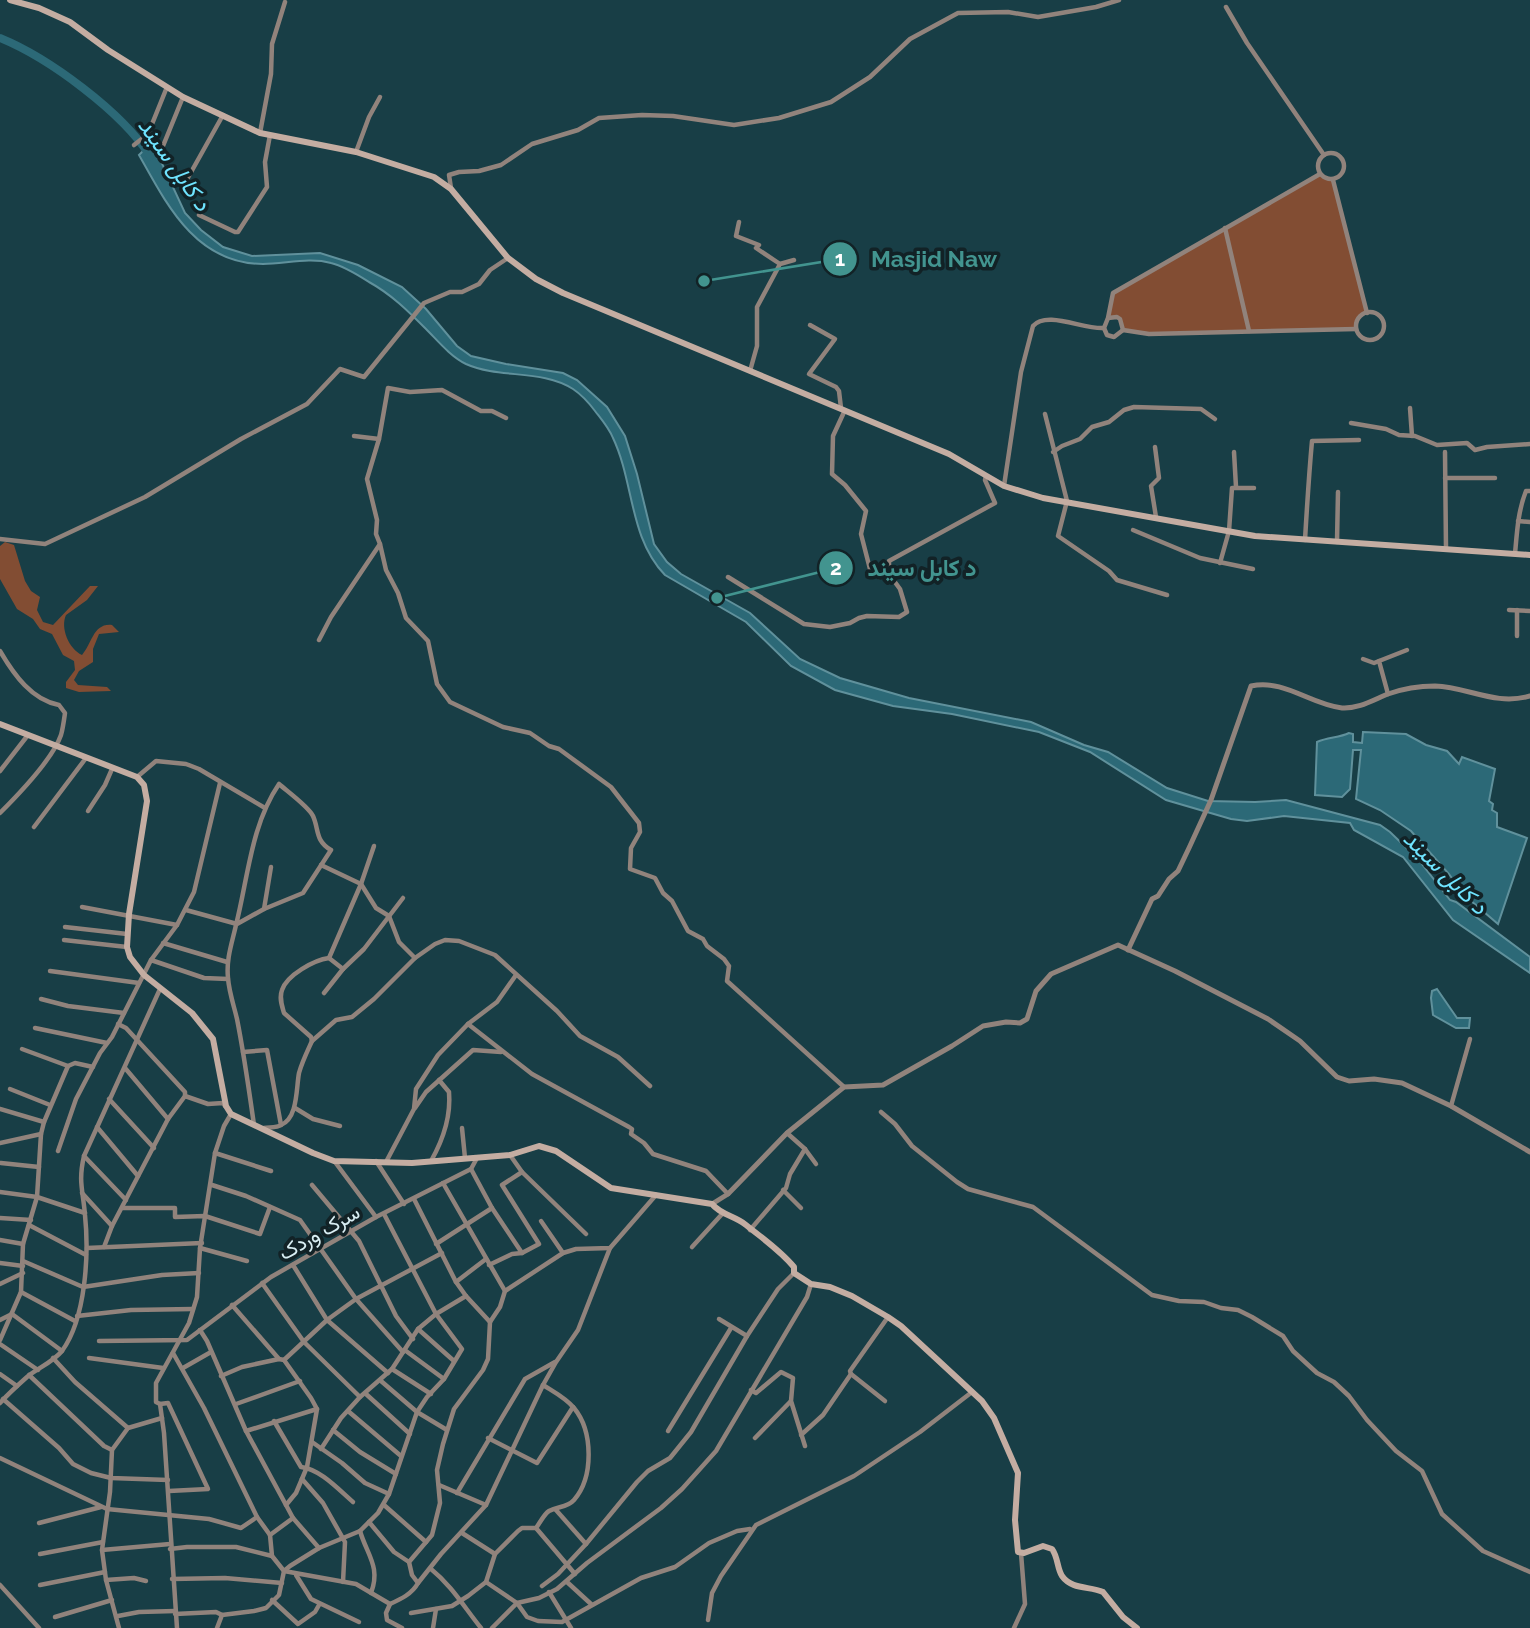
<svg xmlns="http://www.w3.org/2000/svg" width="1530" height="1628" font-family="Raleway,Vazirmatn,sans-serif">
  <rect width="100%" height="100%" fill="#183e46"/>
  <g fill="#824d33">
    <polygon points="1320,174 1323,177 1333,180 1367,313 1358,319 1356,329 1149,334 1123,330 1120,319 1108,318 1113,293"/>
    <path d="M5,542L14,545L25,581L31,591L40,597L37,610L43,622L53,625L90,586H98L87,600L66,615C60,628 69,649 82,655C92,644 93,623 112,625L119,632L99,634L93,649V662L79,671L74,680L78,685L107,687L111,691L79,692L66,688V682L75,670L74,661L63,655L52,634L40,629L33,619L17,609L0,579V546Z"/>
  </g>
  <g fill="#2c6977" stroke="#60919c" stroke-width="2">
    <path d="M145,149L154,151L159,157L185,213L201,230L223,247L252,256L320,253L358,265L402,287L426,309L457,346L471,356L506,364L563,373L577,380L607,407L625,436L637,474L654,544L667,562L681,574L750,613L800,659L840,678L909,698L1031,722L1084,745L1108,752L1167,788L1208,801L1255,802L1286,800L1380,825L1390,832L1418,859L1450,900L1456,902L1530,957V973L1453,920L1403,857L1354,830L1350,823L1284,816L1247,821L1231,819L1166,800L1090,752L1039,732L952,714L893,706L835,690L791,666L746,622L665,575C629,538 634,482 613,438C609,428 602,420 595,411C589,403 582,395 573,389C542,369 499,379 466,364C450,356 438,341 426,329C408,311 391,294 369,282C358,275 344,266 331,263C309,257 285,264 263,264C196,264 167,205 139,155Z"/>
    <path d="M1363,732L1406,734L1426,745L1447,751L1459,764L1462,757L1495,769L1489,801L1493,804L1492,810L1497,813V827L1527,838L1498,924L1463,894L1449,874L1411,831L1380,810L1356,799L1361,750H1353L1350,789L1342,797L1315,795L1317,742C1328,737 1339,738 1349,733L1353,734V742L1362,743Z"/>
    <polygon points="1437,989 1457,1018 1470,1018 1469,1028 1456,1028 1433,1015 1431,998 1432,991"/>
  </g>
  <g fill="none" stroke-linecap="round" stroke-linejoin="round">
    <path stroke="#2c6977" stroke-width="8" d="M0,38C49,58 122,112 150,156"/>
    <g stroke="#91837c" stroke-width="4.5">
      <polyline points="1226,7 1247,43 1324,155"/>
      <polyline points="260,133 271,74 272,44 285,2"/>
      <polyline points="134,145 148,134 167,87"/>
      <polyline points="163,146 183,97"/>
      <polyline points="356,152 369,117 380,97"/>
      <circle cx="1331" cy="166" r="13"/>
      <polyline points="1320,174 1113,293 1108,318 1104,328 1107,335 1114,337 1123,330 1149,334 1356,329"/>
      <polyline points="1333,180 1367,313"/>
      <polyline points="185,183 223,115"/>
      <polyline points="451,188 449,175 459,172 479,171 501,165 532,144 578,130 599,118 642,115 673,116 734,125 779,118 831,102 870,77 910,39 958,13 1008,12 1038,17 1096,7 1119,0"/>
      <polyline points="199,215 235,232 238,232 267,187 265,162 270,135"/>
      <polyline points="739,222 736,236 759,245 756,248 780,264"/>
      <polyline points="1225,228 1249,331"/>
      <circle cx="1370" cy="326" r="14"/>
      <polyline points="1108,318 1117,317 1120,319 1123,330"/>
      <polyline points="810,325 835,339 809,374 836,387 839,391 841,408"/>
      <polyline points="750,371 757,346 757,307 780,264 794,260"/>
      <polyline points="1410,408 1412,436"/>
      <polyline points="845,410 833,436 832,474 845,485 866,511 861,534 871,573 879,577 889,574"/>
      <polyline points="1045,414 1067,501 1058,536 1109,571 1117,580 1167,595"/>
      <polyline points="1351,423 1386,429 1399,435 1415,436 1437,445 1467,443 1475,450 1487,447 1530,444"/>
      <polyline points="354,436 379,439"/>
      <polyline points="1155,447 1159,478 1151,486 1156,517"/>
      <polyline points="1053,452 1062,446 1080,439 1092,427 1109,422 1124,410 1134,407 1201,409 1215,419"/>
      <polyline points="1234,452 1236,487"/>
      <polyline points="1445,452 1446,549"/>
      <polyline points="1445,478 1495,478"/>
      <path d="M1004,486L1021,372L1033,326C1047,310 1084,330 1104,328"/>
      <polyline points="1518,521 1530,522"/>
      <polyline points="1133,530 1200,558 1253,569"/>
      <polyline points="0,539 45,544 145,497 241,439 307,404 340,369 364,377 424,303 450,292 462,292 479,284 490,270 508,258"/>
      <path d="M1305,540C1307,506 1309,474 1312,441L1359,440"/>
      <polyline points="1337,542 1338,492"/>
      <polyline points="380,544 386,570 398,593 406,618 428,641 437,684 450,702 503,727 530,733 549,746 559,749 611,787 639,823 640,832 631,848 630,869 655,878 663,893 672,901 688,931 703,939 707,946 724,959 729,966 727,981 844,1087"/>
      <path d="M1515,554C1517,532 1518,511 1526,491H1530"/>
      <polyline points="1220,563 1229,531 1232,488 1254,488"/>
      <polyline points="728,577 804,624 830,627 850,623 859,618 867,616 899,617 907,612 900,589 889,574 889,561 995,503 985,480 986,476"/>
      <polyline points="1509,610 1530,611"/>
      <polyline points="1517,610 1517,636"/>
      <polyline points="319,640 331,617 380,544 376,534 377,520 367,479 379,439 388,388 410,392 442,390 481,411 492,411 506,418"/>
      <path d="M0,651C14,675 32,700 59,705L65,713C64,720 63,728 61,735C53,758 18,795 0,813"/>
      <polyline points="1363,659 1374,663 1379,661"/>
      <polyline points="1388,694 1379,661 1407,650"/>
      <polyline points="0,771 28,735"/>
      <polyline points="137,777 156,761 186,764 199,769 265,808"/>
      <polyline points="88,811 105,785 112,769"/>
      <polyline points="34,827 86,758"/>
      <polyline points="321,865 361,884 376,908 389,916 399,942 415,958"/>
      <polyline points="82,907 177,925"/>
      <polyline points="264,909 271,867"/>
      <path d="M186,910L237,924L264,909L303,893L331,850C315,841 319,829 313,816C309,807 287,791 279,784C251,825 248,878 236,925C232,943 226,959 228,978C229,992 234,1006 237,1019C244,1054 249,1090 254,1125"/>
      <polyline points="65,927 127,934"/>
      <polyline points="64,940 127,947"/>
      <polyline points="163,943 227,962"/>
      <polyline points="329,958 361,884 374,846"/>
      <polyline points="151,960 204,978 228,979"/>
      <polyline points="343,969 364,949 403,898"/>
      <polyline points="50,971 139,983"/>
      <polyline points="41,999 68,1006 124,1013"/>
      <polyline points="468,1024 532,1074 629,1127 632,1129 631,1134 644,1143 653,1154 706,1171 728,1194"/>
      <polyline points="35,1028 107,1043"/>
      <polyline points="312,1041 336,1020 352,1017 374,999 415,958 435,944 445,940 459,941 495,955 557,1011 580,1036 618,1057 650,1086"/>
      <polyline points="22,1049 68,1066"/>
      <polyline points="243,1052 267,1050 281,1125"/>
      <polyline points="125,1068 168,1119"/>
      <polyline points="10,1089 50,1105"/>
      <polyline points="185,1096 208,1104 223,1103 225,1106"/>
      <polyline points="109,1099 154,1148"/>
      <polyline points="1451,1106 1470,1039"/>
      <polyline points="295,1108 313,1119 340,1126"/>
      <polyline points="415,1108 426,1092 473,1050 501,1052"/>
      <polyline points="0,1109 44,1122"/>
      <polyline points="881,1112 895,1124 912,1146 957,1182 968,1189 1033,1207 1152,1295 1179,1301 1204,1302 1221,1308 1238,1310 1252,1317 1283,1336 1293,1351 1317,1373 1334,1382 1349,1396 1367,1420 1396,1451 1422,1471 1442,1514 1483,1551 1530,1572"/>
      <polyline points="97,1127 138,1176"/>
      <path d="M264,1128C269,1127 277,1128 281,1125C298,1118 296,1089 299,1073C302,1062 307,1052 312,1041L311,1037L284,1013C282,1006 279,998 282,990C287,975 314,960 329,958L343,969L324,993"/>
      <polyline points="462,1128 465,1158"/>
      <polyline points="787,1133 805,1149 816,1164"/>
      <polyline points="0,1143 41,1134"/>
      <polyline points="58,1151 76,1099 100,1053 112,1037 151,960 177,925 194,892 220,783"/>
      <polyline points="215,1153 271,1171"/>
      <polyline points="510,1155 522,1172 586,1234"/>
      <polyline points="84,1156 126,1200"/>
      <polyline points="376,1161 404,1204"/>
      <path d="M431,1161C443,1140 451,1116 449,1092L439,1080"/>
      <polyline points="335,1162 376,1217"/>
      <polyline points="386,1162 414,1109 416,1089 438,1055 468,1024 497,1002 516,975"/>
      <polyline points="1,1163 39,1167"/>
      <polyline points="471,1169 492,1208 522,1253"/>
      <polyline points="443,1183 505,1291"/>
      <polyline points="212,1185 246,1196 300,1220 356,1299 403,1352"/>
      <polyline points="312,1185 359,1241 396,1316 413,1339"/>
      <polyline points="783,1190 801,1208"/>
      <polyline points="0,1192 37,1197 85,1213"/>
      <polyline points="82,1193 112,1226"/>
      <polyline points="414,1199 456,1282 466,1296 490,1322"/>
      <polyline points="123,1208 175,1208 175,1217 205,1216 260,1234 270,1207"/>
      <polyline points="0,1218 31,1220"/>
      <polyline points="541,1221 563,1253"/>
      <polyline points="29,1225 86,1255"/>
      <polyline points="750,1230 786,1188 790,1174 805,1149"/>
      <polyline points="0,1240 23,1244"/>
      <polyline points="436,1244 492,1208"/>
      <polyline points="104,1247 112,1226 168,1119 185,1096 185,1092 126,1028 118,1024"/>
      <polyline points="692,1247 723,1213"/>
      <polyline points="87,1248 202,1243"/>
      <polyline points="200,1248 247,1261"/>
      <polyline points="23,1261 83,1287 162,1275 199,1273"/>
      <polyline points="0,1263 23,1266"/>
      <polyline points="293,1265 327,1320 388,1373"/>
      <polyline points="489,1265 512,1254 522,1253 539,1244 502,1185 522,1172"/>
      <polyline points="456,1282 486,1259"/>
      <polyline points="262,1283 304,1342 360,1397"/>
      <polyline points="0,1284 23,1273"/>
      <polyline points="21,1292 75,1321"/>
      <polyline points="232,1305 279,1359 284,1360 311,1398 317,1409 307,1467 296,1493 286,1505"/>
      <polyline points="77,1316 131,1310 193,1309"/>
      <polyline points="719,1319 747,1336"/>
      <polyline points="0,1320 12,1314 62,1351"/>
      <polyline points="418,1329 454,1361"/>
      <polyline points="200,1330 207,1341 246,1431 286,1505 293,1518 319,1548"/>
      <polyline points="0,1340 21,1292 23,1244 37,1197 41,1134 44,1122 68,1066 75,1063 93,1067"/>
      <polyline points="99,1341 187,1340 271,1277 376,1217 471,1169 477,1158"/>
      <polyline points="0,1344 38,1370"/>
      <polyline points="406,1351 444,1379"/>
      <polyline points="173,1353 204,1408 257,1517 270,1535 272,1556 284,1571 356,1584 390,1604 386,1613 387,1620 402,1628"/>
      <polyline points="53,1358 75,1382 128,1428"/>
      <polyline points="89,1358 163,1368"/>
      <polyline points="284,1360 327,1320 356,1299 442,1253"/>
      <polyline points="183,1368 211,1352"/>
      <polyline points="392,1369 431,1394"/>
      <polyline points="0,1374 17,1386"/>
      <polyline points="29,1375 104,1446 112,1450"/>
      <polyline points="221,1376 242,1367 279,1359"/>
      <polyline points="381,1381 417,1412 447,1430"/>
      <polyline points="751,1390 756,1393 781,1372 793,1378 791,1401 805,1446"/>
      <polyline points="366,1394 410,1434"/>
      <polyline points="3,1399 59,1448 73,1464 91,1473 111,1478 168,1480"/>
      <polyline points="885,1401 851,1374 850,1371 888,1317"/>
      <path d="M0,1403C8,1394 18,1385 27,1377C38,1368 53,1362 62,1351C86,1318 89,1254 85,1215C83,1190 78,1182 84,1156L160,989"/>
      <polyline points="160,1404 168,1403 208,1489 169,1491"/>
      <polyline points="236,1404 300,1381"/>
      <polyline points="348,1411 401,1456"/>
      <path d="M274,1421L301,1467C320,1469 339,1490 353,1502"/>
      <polyline points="333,1430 360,1452 396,1474"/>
      <polyline points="246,1431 317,1409"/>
      <polyline points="668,1431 731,1328"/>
      <polyline points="801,1435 823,1415 851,1374"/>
      <polyline points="488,1438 537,1463 573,1407"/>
      <polyline points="755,1438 790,1402"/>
      <polyline points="312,1442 342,1463 365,1483 389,1494"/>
      <polyline points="321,1449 341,1418 360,1397 392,1369 418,1329 436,1314 466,1296"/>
      <polyline points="0,1458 107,1509 209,1519 241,1528 257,1517"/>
      <polyline points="302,1479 323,1503 345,1542 343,1582"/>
      <polyline points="439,1485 486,1505"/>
      <polyline points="457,1493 525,1379 555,1362"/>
      <polyline points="384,1505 426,1542"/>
      <polyline points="556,1510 586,1544"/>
      <polyline points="369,1522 394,1552 409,1562"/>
      <polyline points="39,1523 101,1507"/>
      <polyline points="536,1528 575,1574"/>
      <path d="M360,1531C367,1555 381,1567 371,1593"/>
      <polyline points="462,1533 495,1554"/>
      <polyline points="270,1535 293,1518"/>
      <polyline points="170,1549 187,1547 236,1547 272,1556"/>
      <polyline points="102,1550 170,1544"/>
      <polyline points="40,1554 103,1542"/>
      <path d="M431,1569C452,1586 464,1607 481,1628"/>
      <polyline points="296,1575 311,1599 359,1622"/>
      <polyline points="172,1579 225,1578 282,1583"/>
      <polyline points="106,1580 134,1578 146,1581"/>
      <polyline points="486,1582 517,1603 527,1617 538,1621 562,1622 641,1578 675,1567 709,1543 737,1531 750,1529"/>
      <polyline points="567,1582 591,1604"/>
      <polyline points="418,1583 441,1554 486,1505 543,1385 556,1362 578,1330 610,1248"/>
      <polyline points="0,1585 39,1628"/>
      <polyline points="40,1585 105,1572"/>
      <polyline points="542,1586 558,1574 586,1544 637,1482 648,1471 670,1458 691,1432 747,1336 778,1289 794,1273"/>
      <polyline points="549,1592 571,1628"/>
      <polyline points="272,1600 298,1624 315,1612 319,1605"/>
      <path d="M390,1604C401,1599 412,1594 418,1583L412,1575L409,1562L432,1535L440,1503L437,1470L443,1444L454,1409L483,1370L488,1359L490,1322L500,1307L505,1291L563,1253L576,1249L610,1248L656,1195"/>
      <path d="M411,1613L452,1606L468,1596L486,1582L495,1554L518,1531L522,1528H536C540,1523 544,1514 549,1511C558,1506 567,1508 574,1500C594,1477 593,1431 574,1408C566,1398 554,1392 543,1385"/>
      <polyline points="175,1614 216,1612 222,1615"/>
      <polyline points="118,1616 139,1612 175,1611"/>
      <polyline points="55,1617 112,1600"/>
      <polyline points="708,1620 712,1593 721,1576 756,1525 854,1476 920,1432 972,1392"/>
      <polyline points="119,1628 106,1580 102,1550 110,1492 112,1450 128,1428 162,1418"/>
      <polyline points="177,1628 164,1433 160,1404 156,1402 156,1383 189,1323 197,1297 200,1248 215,1153 224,1126 231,1114"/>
      <polyline points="217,1628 222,1615 254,1611 266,1608 279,1595 284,1571 290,1566 319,1548 360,1531 378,1513 389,1494 417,1412 427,1397 444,1379 462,1349 436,1314 384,1214"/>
      <polyline points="433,1628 436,1609"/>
      <polyline points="492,1628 517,1603 539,1598 557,1589 587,1563 661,1508 682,1489 716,1451 807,1297 811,1284"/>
      <polyline points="1014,1628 1025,1604 1021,1553"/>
    </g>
    <g stroke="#91837c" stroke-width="5">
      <path d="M1128,950L1152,899L1158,896L1169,879L1178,871L1189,848L1211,800L1251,686C1285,679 1309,704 1342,708C1359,709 1373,700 1388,694C1402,689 1421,686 1435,686C1468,687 1495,706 1530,696"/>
      <polyline points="712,1204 728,1194 787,1133 844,1087 883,1085 952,1046 983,1026 1006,1022 1020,1023 1027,1019 1036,991 1051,974 1118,945 1175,971 1268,1019 1300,1041 1337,1077 1349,1081 1374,1079 1402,1083 1451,1106 1530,1152"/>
    </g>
    <g stroke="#c4ada2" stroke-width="6">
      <polyline points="10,0 39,8 70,22 108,50 183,97 260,133 356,152 434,177 451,189 508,258 536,279 563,293 949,454 1004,486 1043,498 1255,536 1530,555"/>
      <path d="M0,724L137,777L144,785L147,801L129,914L127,947L130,957L144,975L192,1013L213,1039L226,1106L231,1114L313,1153L334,1161L412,1163L510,1155L539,1146L556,1151L611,1188L712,1204C721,1215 735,1216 746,1225C762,1238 780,1250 794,1267V1273L811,1284L830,1287L852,1296L888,1317L901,1326L982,1401L994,1418L1018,1473L1015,1520L1018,1552L1024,1553L1043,1546L1052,1549C1058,1557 1057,1568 1062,1576C1072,1590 1090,1586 1103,1592L1123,1617L1137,1628"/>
    </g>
  </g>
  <g text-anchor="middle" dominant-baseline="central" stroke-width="7" stroke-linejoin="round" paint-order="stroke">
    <g font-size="21" fill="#d9eef3" stroke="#122226">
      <text transform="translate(319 1232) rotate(-30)">سرک وردک</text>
    </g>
    <g font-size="23" font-style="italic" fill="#6fe4ff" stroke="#122226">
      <text transform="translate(175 164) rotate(55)">د کابل سيند</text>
      <text transform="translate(1446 872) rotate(45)">د کابل سيند</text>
    </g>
  </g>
  <path fill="none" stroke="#42948f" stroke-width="2.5" d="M704 281L840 259M717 598L836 568"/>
  <g fill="#42948f" stroke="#122226" stroke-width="2.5">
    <circle cx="704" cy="281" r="7"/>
    <circle cx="717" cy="598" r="7"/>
    <circle cx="840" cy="259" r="18"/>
    <circle cx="836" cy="568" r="18"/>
  </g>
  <g font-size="21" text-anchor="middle" font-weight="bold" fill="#fff">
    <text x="840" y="266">1</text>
    <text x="836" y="575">2</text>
  </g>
  <g font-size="23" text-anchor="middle" font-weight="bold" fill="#42948f" stroke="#122226" stroke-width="7" stroke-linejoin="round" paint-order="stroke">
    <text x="934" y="267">Masjid Naw</text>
    <text x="922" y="576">د کابل سيند</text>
  </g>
</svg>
